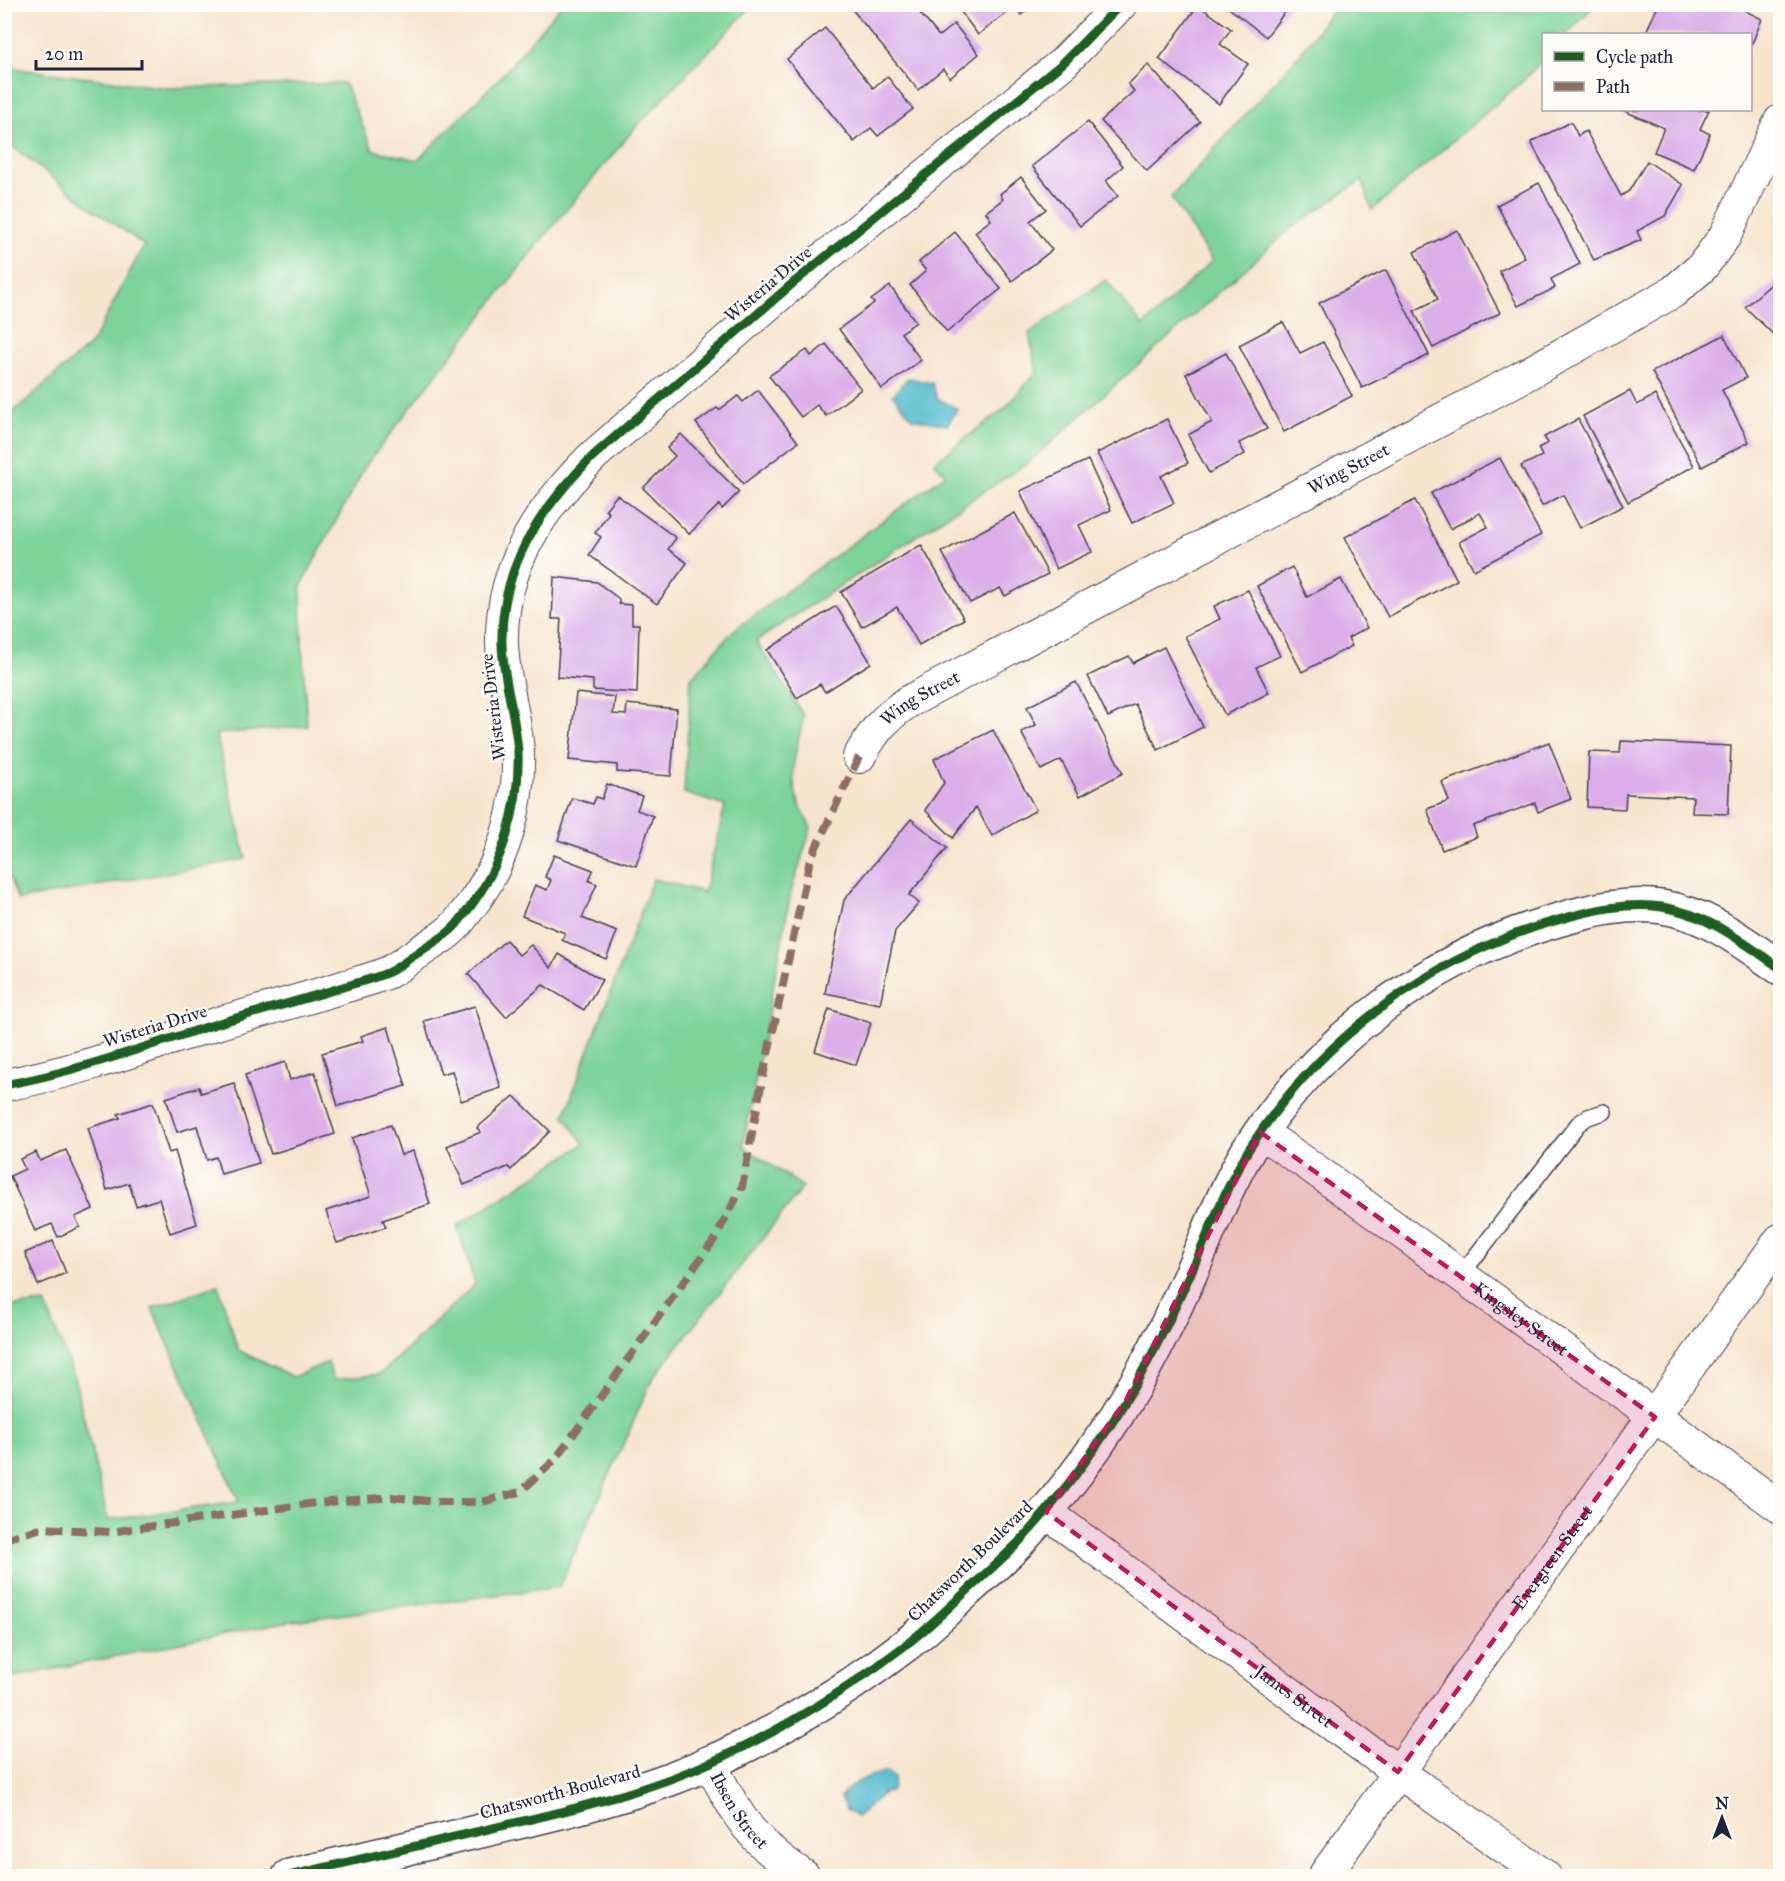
<svg xmlns="http://www.w3.org/2000/svg" width="1785" height="1881" font-family="'IM FELL Great Primer',serif">
  <rect width="100%" height="100%" fill="#fdfcf7"/>
  <filter id="ink" filterUnits="userSpaceOnUse"><feTurbulence type="fractalNoise" baseFrequency=".0167" numOctaves="2"/><feDisplacementMap in="SourceGraphic" scale="12" xChannelSelector="R" yChannelSelector="G"/><feConvolveMatrix kernelMatrix="1 2 1 2 8 2 1 2 1" color-interpolation-filters="sRGB"/></filter>
  <filter id="wash" filterUnits="userSpaceOnUse"><feTurbulence type="fractalNoise" baseFrequency=".008" numOctaves="4" result="noise"/><feDisplacementMap in="SourceGraphic" scale="24" xChannelSelector="R" yChannelSelector="G"/><feGaussianBlur stdDeviation="1.35" result="paint"/><feColorMatrix in="noise" values="0 0 0 0 0 0 0 0 0 0 0 0 0 0 0 0 0 1.4 0 .05"/><feComposite in="paint" operator="in"/></filter>
  <g filter="url(#wash)">
    <rect width="100%" height="100%" fill="#f6e5cd"/>
    <g fill="#7bd398" stroke="#4e7a6a" stroke-width="1.5">
      <polygon points="561,5 753,5 634,129 538,244 366,465 301,586 302,646 307,726 216,734 246,859 18,900 4,864 5,419 92,343 144,245 94,210 5,141 5,64 20,69 167,88 344,83 373,150 418,160 506,71"/>
      <path d="M1481,5L1490,12L1499,5H1595L1567,34H1544L1543,59L1523,81L1372,210L1362,180L1289,230L1029,462L756,641L804,716C798,742 788,771 797,797C800,808 806,818 811,828L791,892L743,1146L803,1187L653,1378L559,1587L284,1622L5,1679V1307L45,1303L74,1376L108,1520L239,1502L152,1308L218,1285L238,1350L293,1377L328,1362L333,1380L380,1374L475,1284L457,1226L584,1144L564,1116L653,879L704,892L725,806L684,793L691,678L733,631L946,474L934,462L1004,409L1037,372L1029,333L1106,280L1143,326L1212,261L1171,197L1300,54L1336,5Z"/>
    </g>
    <g fill="#50bbcc" stroke="#396e84" stroke-width="1.5">
      <polygon points="908,378 932,383 937,398 958,409 947,425 912,418 893,395"/>
      <path d="M887,1772L894,1778L893,1788L889,1791L883,1792C878,1800 865,1808 857,1817L846,1810L841,1797C852,1782 868,1775 887,1772Z"/>
    </g>
    <g id="blocks">
      <g fill="#daaee8">
        <polygon points="856,4 929,4 919,12 939,36 954,24 979,54 950,78 943,69 918,90 851,8"/>
        <polygon points="955,4 1034,4 1021,15 1015,6 978,35"/>
        <polygon points="1224,4 1291,4 1266,37"/>
        <polygon points="1659,4 1731,4 1762,19 1751,46 1750,34 1645,34"/>
        <polygon points="1198,5 1231,29 1220,44 1248,64 1219,104 1159,59"/>
        <polygon points="825,28 873,88 887,76 913,109 878,136 871,128 854,142 787,59"/>
        <polygon points="1148,65 1200,122 1147,171 1101,121 1134,91 1128,84"/>
        <polygon points="1622,110 1709,110 1700,129 1710,134 1694,169 1654,152 1664,128"/>
        <polygon points="1088,122 1123,166 1106,181 1118,196 1080,226 1032,166"/>
        <polygon points="1571,122 1578,136 1586,131 1621,196 1629,191 1647,161 1683,185 1665,216 1637,231 1641,240 1594,260 1531,142"/>
        <polygon points="1021,177 1046,209 1030,221 1052,250 1012,281 975,232 991,220 986,212 1003,199 1000,194"/>
        <polygon points="1539,183 1580,264 1551,279 1555,288 1518,306 1499,271 1525,258 1497,205"/>
        <polygon points="1457,230 1500,313 1433,348 1414,311 1438,299 1414,252"/>
        <polygon points="955,232 1001,289 947,332 910,285 926,271 919,262"/>
        <polygon points="1386,270 1429,355 1362,388 1319,303"/>
        <polygon points="1776,280 1780,284 1780,341 1745,307"/>
        <polygon points="890,286 916,322 901,333 921,360 882,389 839,329 874,303 871,300"/>
        <polygon points="1283,322 1300,353 1323,342 1352,396 1284,432 1239,345"/>
        <polygon points="1724,335 1746,378 1722,390 1749,442 1702,467 1652,372"/>
        <polygon points="826,344 861,389 826,416 817,405 801,417 769,376 807,350 811,356"/>
        <polygon points="1226,353 1267,429 1239,443 1245,454 1209,473 1188,435 1212,422 1186,374"/>
        <polygon points="758,390 798,442 743,484 696,423 717,408 719,410 738,396 743,402"/>
        <polygon points="1630,391 1637,405 1655,395 1694,466 1628,502 1583,416"/>
        <polygon points="1167,419 1188,463 1161,476 1174,503 1132,523 1097,453"/>
        <polygon points="1578,419 1623,506 1580,528 1563,495 1542,506 1521,466 1542,456 1538,448 1548,443 1544,437"/>
        <polygon points="681,434 739,492 722,509 719,505 689,534 643,488 675,456 667,448"/>
        <polygon points="1500,458 1541,535 1474,570 1459,542 1488,527 1480,513 1450,529 1431,493"/>
        <polygon points="1088,460 1111,510 1079,525 1092,552 1056,569 1020,491"/>
        <polygon points="617,495 676,538 668,549 687,563 657,604 589,555 601,537 595,533 609,513 605,510"/>
        <polygon points="1415,500 1457,580 1388,617 1345,537"/>
        <polygon points="1015,513 1048,574 1005,596 1000,588 970,603 942,552"/>
        <polygon points="921,545 964,619 919,645 897,607 862,627 841,592"/>
        <polygon points="1292,567 1307,597 1341,579 1367,628 1348,638 1352,646 1302,672 1257,586"/>
        <polygon points="554,577 597,582 619,599 619,604 632,605 632,624 639,624 637,693 593,690 593,680 557,677 561,619 552,619"/>
        <polygon points="1248,590 1280,656 1256,667 1269,693 1225,715 1185,636 1220,619 1214,606"/>
        <polygon points="836,606 871,663 825,692 820,684 797,698 767,650"/>
        <polygon points="1164,647 1203,727 1158,750 1135,704 1108,717 1088,676 1129,656 1133,663"/>
        <polygon points="1076,682 1123,773 1080,796 1061,760 1041,770 1021,732 1036,725 1027,707"/>
        <polygon points="576,693 615,697 613,714 626,715 627,704 677,709 671,776 617,772 617,765 569,760"/>
        <polygon points="993,730 1036,810 992,836 976,807 953,838 925,810 944,783 934,759"/>
        <polygon points="1621,741 1731,746 1728,814 1692,813 1693,797 1626,794 1625,809 1587,807 1589,752 1620,753"/>
        <polygon points="1549,742 1571,799 1538,812 1535,803 1473,826 1477,837 1442,850 1427,809 1449,801 1442,782"/>
        <polygon points="607,784 642,796 637,810 653,816 636,866 558,840 572,798 593,804 596,797 602,799"/>
        <polygon points="911,819 947,848 909,895 919,903 895,931 880,1004 825,993 844,900"/>
        <polygon points="554,855 593,870 589,881 597,884 582,918 617,932 606,959 562,940 565,933 522,916 535,885 547,890 551,880 545,877"/>
        <polygon points="506,940 519,955 531,945 551,968 559,954 602,980 584,1010 543,985 506,1017 468,974"/>
        <polygon points="475,1006 501,1088 461,1101 452,1071 441,1074 424,1021"/>
        <polygon points="829,1009 871,1023 856,1065 815,1051"/>
        <polygon points="388,1027 406,1086 338,1106 322,1053 363,1041 361,1036"/>
        <polygon points="285,1062 290,1080 315,1072 335,1134 271,1154 245,1075"/>
        <polygon points="234,1083 259,1163 221,1174 216,1157 207,1160 197,1126 177,1132 166,1098 199,1087 201,1093"/>
        <polygon points="514,1096 550,1131 511,1170 508,1167 464,1185 447,1146 481,1132 477,1128"/>
        <polygon points="153,1103 169,1153 175,1151 197,1224 170,1233 159,1199 136,1206 129,1183 107,1190 88,1128 120,1118 118,1114"/>
        <polygon points="391,1125 401,1155 413,1151 430,1204 383,1220 386,1227 337,1243 326,1211 371,1196 352,1138"/>
        <polygon points="66,1150 93,1209 75,1217 80,1227 58,1237 52,1224 35,1231 10,1176 25,1169 20,1159 36,1152 40,1161"/>
        <polygon points="53,1241 66,1273 38,1285 25,1253"/>
      </g>
    </g>
  </g>
  <g filter="url(#ink)">
    <use href="#blocks" fill-opacity="0" stroke="#423f51" stroke-width="1.5"/>
    <g fill="none" stroke-linecap="round" stroke-linejoin="round">
      <defs>
        <polyline id="lane" points="1461,1275 1578,1124 1588,1117 1604,1112"/>
        <g id="street">
          <path id="s1" d="M859,757C874,731 883,719 908,702L1518,379L1673,292L1702,267L1725,236L1780,121"/>
          <path d="M4,1085C76,1072 147,1046 216,1024C259,1011 303,1000 346,986C360,982 376,978 389,972C399,967 408,959 418,953C429,945 441,939 451,930C457,925 462,917 467,911C502,867 520,809 518,753C516,716 503,680 502,644C500,566 541,508 593,456L792,284L1063,63L1121,4"/>
          <path id="s2" d="M1260,1132L1310,1166L1780,1507"/>
          <path id="s3" d="M1046,1512L1345,1734L1545,1876"/>
          <path id="s4" d="M709,1762C719,1780 728,1798 739,1815C755,1840 780,1860 804,1876"/>
          <path id="s5" d="M1324,1876L1780,1240"/>
        </g>
        <path id="secondary" d="M289,1876C351,1862 413,1847 476,1832C541,1817 607,1802 670,1779C749,1750 837,1698 903,1647C926,1630 947,1609 968,1590C984,1575 1001,1560 1017,1544C1054,1505 1088,1460 1117,1415C1142,1375 1165,1331 1184,1288C1206,1241 1222,1193 1249,1149C1320,1038 1432,956 1558,920C1592,910 1627,902 1662,907C1708,914 1744,943 1780,968"/>
      </defs>
      <use href="#lane" stroke="#423f51" stroke-width="18"/>
      <use href="#street" stroke="#423f51" stroke-width="34"/>
      <use href="#secondary" stroke="#423f51" stroke-width="36"/>
      <use href="#lane" stroke="#fff" stroke-width="15"/>
      <use href="#street" stroke="#fff" stroke-width="32"/>
      <use href="#secondary" stroke="#fff" stroke-width="33"/>
      <polyline stroke="#8d6e63" stroke-width="8" stroke-dasharray="15 8" stroke-linecap="butt" points="4,1539 42,1528 110,1532 316,1503 392,1497 436,1502 482,1502 520,1492 555,1460 714,1240 742,1187 762,1081 810,860 859,757"/>
      <defs>
        <g id="cycleway">
          <path d="M4,1085C76,1072 147,1046 216,1024C259,1011 303,1000 346,986C360,982 376,978 389,972C399,967 408,959 418,953C429,945 441,939 451,930C457,925 462,917 467,911C502,867 520,809 518,753C516,716 503,680 502,644C500,566 541,508 593,456L792,284L1063,63L1121,4"/>
          <path d="M289,1876C351,1862 413,1847 476,1832C541,1817 607,1802 670,1779C749,1750 837,1698 903,1647C926,1630 947,1609 968,1590C984,1575 1001,1560 1017,1544C1054,1505 1088,1460 1117,1415C1142,1375 1165,1331 1184,1288C1206,1241 1222,1193 1249,1149C1320,1038 1432,956 1558,920C1592,910 1627,902 1662,907C1708,914 1744,943 1780,968"/>
        </g>
      </defs>
      <use href="#cycleway" stroke="#fdfcf7" stroke-width="13"/>
      <use href="#cycleway" stroke="#1b5e20" stroke-width="9"/>
    </g>
  </g>
  <path fill="#c2185b" fill-opacity="0.2" stroke="#c2185b" stroke-width="4.5" stroke-dasharray="12 8" stroke-linejoin="round" d="M1260,1132L1655,1417L1398,1772L1046,1512L1126,1400Z"/>
  <g text-anchor="middle" dominant-baseline="central" stroke-width="5" stroke-linejoin="round" paint-order="stroke">
    <g font-size="18" fill="#22223b" stroke="#fdfcf7">
      <text transform="translate(768 284) rotate(-40)">Wisteria Drive</text>
      <text stroke="none"><textPath href="#s1" startOffset="573">Wing Street</textPath></text>
      <text stroke="none"><textPath href="#s1" startOffset="87">Wing Street</textPath></text>
      <text transform="translate(493 707) rotate(-97)">Wisteria Drive</text>
      <text transform="translate(155 1026) rotate(-17)">Wisteria Drive</text>
      <text stroke="none"><textPath href="#s2" startOffset="321">Kingsley Street</textPath></text>
      <text stroke="none"><textPath href="#s5" startOffset="392">Evergreen Street</textPath></text>
      <text transform="translate(970 1561) rotate(-44)">Chatsworth Boulevard</text>
      <text stroke="none"><textPath href="#s3" startOffset="309">James Street</textPath></text>
      <text transform="translate(560 1792) rotate(-15)">Chatsworth Boulevard</text>
      <text stroke="none"><textPath href="#s4" startOffset="57">Ibsen Street</textPath></text>
    </g>
  </g>
  <rect width="1785" height="1881" fill="none" stroke="#fdfcf7" stroke-width="24"/>
  <rect x="1542" y="33" width="210" height="78" fill="#fdfcf7" stroke="#a5a5ac" stroke-width="1.5"/>
  <rect x="1554" y="52" width="30" height="9" fill="#1b5e20" stroke="#a5a5ac" stroke-width="1.5"/>
  <text x="1596" y="63" font-size="18" fill="#22223b">Cycle path</text>
  <rect x="1554" y="82" width="30" height="9" fill="#8d6e63" stroke="#a5a5ac" stroke-width="1.5"/>
  <text x="1596" y="93" font-size="18" fill="#22223b">Path</text>
  <g transform="translate(1722 1818)" stroke="#fdfcf7" stroke-width="4.5" paint-order="stroke">
  <path d="M0-4.5L10 22L0 15L-10 22Z" fill="#22223b"/>
  <text y="-9" font-size="16" font-weight="bold" text-anchor="middle" fill="#22223b">N</text>
  </g>
  <path d="M36 60v9h106v-9" fill="none" stroke="#22223b" stroke-width="3"/>
  <text x="45" y="60" font-size="18" fill="#22223b" stroke="#fdfcf7" stroke-width="4.5" paint-order="stroke">20 m</text>
</svg>
